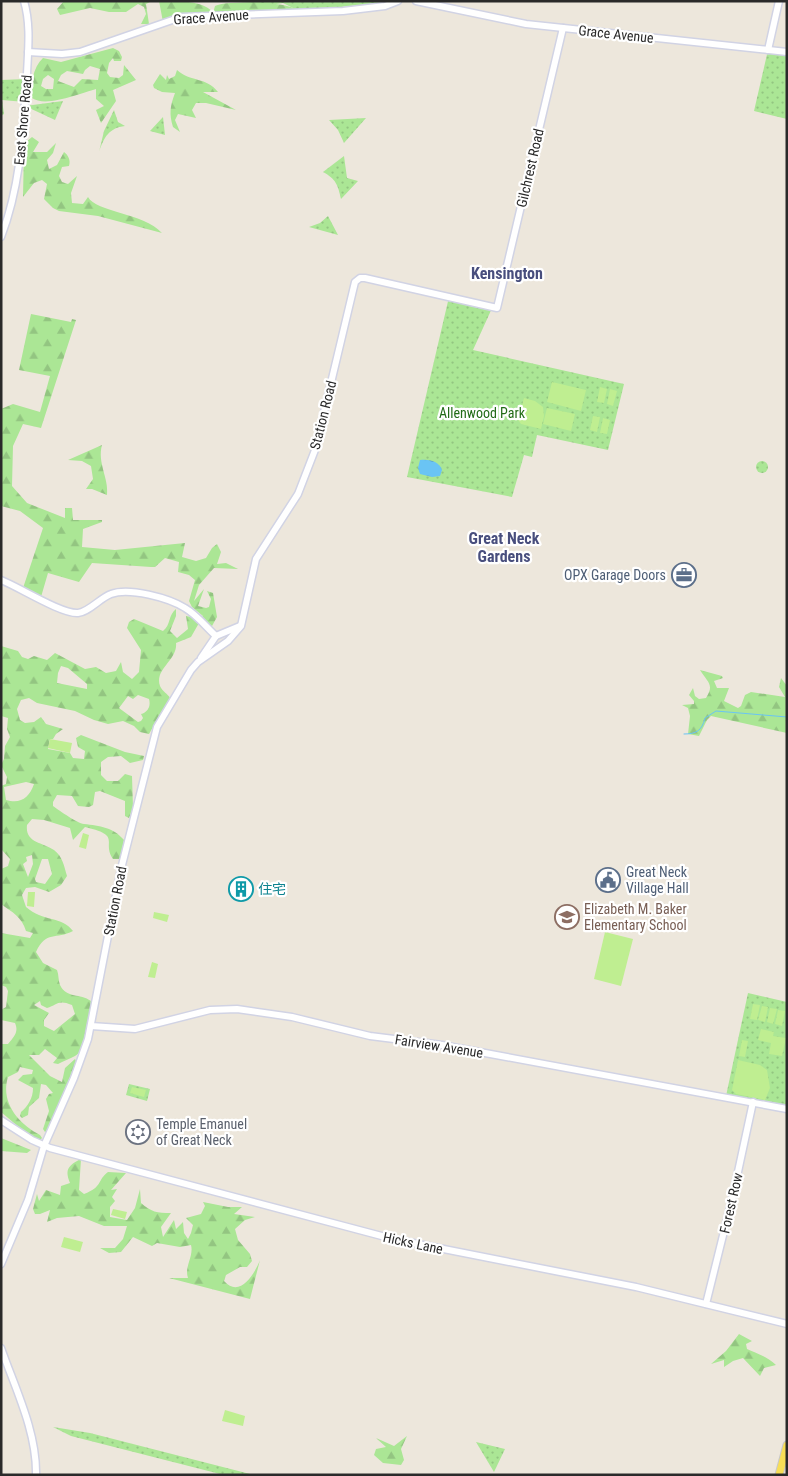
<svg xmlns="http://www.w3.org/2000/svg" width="788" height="1476" font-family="'Roboto Condensed','Noto Sans SC',sans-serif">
  <defs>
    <pattern id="grass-dots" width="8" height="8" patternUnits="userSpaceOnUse" patternTransform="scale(1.25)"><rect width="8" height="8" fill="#abe695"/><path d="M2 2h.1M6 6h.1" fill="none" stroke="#93c581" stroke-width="1.8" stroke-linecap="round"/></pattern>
    <pattern id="forest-firs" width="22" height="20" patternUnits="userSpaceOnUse" patternTransform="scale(1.25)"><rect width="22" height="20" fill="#abe695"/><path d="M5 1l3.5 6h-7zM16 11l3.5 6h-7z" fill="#93c581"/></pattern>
    <pattern id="water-ripples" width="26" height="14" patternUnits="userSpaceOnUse" patternTransform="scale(1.25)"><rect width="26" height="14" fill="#6ac4f4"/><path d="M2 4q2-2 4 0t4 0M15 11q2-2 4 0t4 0" fill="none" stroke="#579fc6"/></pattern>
  </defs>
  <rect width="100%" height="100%" fill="#ede7dc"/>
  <g fill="url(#grass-dots)">
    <polygon points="230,1 398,1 284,13 293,8 283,3 270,5"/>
    <polygon points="768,50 787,52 787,119 754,111"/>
    <polygon points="26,79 25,102 2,100 4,114 1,116 1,80"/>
    <polygon points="63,101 55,120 25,106"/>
    <path d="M114,110L118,122L125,126C109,128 104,137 99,152L104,131Z"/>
    <polygon points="163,117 165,135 150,131"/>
    <polygon points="366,118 344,143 338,130 329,120"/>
    <path d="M344,156L347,178L358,181L341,199C338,185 336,179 323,172Z"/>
    <polygon points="328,216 338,235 309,227 320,223"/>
    <polygon points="449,297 493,306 473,350 624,384 608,450 537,435 532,457 524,455 512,497 407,477"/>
    <circle cx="762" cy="467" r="6"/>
    <polygon points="748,993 787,1002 787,1109 726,1096"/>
    <polygon points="129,1084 150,1089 147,1101 126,1095"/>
    <polygon points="53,1427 90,1433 254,1475 224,1475 71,1436"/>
    <polygon points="476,1442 505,1449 494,1472"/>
  </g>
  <g fill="url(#forest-firs)" fill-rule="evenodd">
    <polygon points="64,1 152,1 146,4 149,24 141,24 146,14 144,7 138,4 126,12 109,12 90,8 60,15 57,9"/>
    <path d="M159,1C176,1 205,0 213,13L215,6C225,0 283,2 293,8L292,10L163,22Z"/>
    <path d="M113,48L119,51L122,57L121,61H114L113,58L109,63L107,73L110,77L119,78L123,75L124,65L136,80L113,90L116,101L101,123L96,110L104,106L96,99V89C81,93 46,108 32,98C30,85 33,67 43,58L61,62ZM90,66L100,69L98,80L82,79L74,87L58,81L61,75L67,71L83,74L85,70ZM48,75L54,79L53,89H46L41,86L43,79Z"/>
    <path d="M177,70C190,82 207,77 218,92H203L236,110L206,103H196L192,110L196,118L178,114L175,120L180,132L173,127C169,114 170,106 175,93L162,92L154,88L153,85L160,74L166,80L167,75L169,79L175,76Z"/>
    <path d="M32,137L39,142L33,152H47L56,143L53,153L47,160L49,169L57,165L64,152C68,155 71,160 69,166L62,167L59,176L62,182L68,184L77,176L71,193L72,203L83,204L88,197C96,212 144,213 162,233L98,216L59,211L53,208L44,199L47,184L42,180L34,183L23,197L24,149L26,142Z"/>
    <path d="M31,314L71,322L72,319L76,320L41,428L23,424L13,446L12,486L27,503L65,518V508H72L73,520H102V522L83,529L82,547L115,550L185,543L182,557L196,561L206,558L212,548L217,544L221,552L217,564L226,563L238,569L214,568L199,585L194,601L204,589L198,606L206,608L209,607L211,599L207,591L213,593L217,617L212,626L199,623L191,637L176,643C178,660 154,669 160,686C162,691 168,694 170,698L149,734L140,732L134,726L123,721L108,724L94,720L75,711L37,703L29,698L21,700L17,709L20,720L25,723L34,722L41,717L46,724L63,729L56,734L53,739H50L48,749L70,753L73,758L84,759L85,751L78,747L76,738L81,735L125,752L144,756L143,760L130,763L121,756L108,757L101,762V775L107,781H118L125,774L132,776L133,808L129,818L125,816V801L100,791L95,792L93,805L89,807L78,806L72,796L57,795L53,802V806C60,811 77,823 84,824C100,826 113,827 124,840L120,859H113C101,841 123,836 85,827L73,840L70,828L44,820L32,819L27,825C25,843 42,842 54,850C63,857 64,866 67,876L61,885L49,892L35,887L26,888L22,895L26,907C43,922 62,916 73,931C56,940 46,930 36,952L43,963L57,970C59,975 58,980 60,985C67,999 80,993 91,1001C91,1013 87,1050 75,1056C70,1059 63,1061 58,1064L53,1063L57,1058L45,1049L39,1055H29L50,1076L62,1082L65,1068L75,1059L77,1063L48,1130L45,1132L43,1129L49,1111L46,1099L49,1094L53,1093L46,1085L41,1084L39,1098L29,1107L28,1115L22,1118L20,1116L21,1112C28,1106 33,1098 33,1088L18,1080L23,1075L32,1074L33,1070L20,1067L18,1072L8,1077C0,1103 19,1124 40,1135L42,1138L40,1140L27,1134L1,1112V1044H8C14,1037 19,1032 15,1023L1,1020V1010L6,1007L8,991L6,987L1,985V933L30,938L33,933L26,931C22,917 12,912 1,904V869L8,866L10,859L1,849V786L6,784L7,777L1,765L4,759L5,746L10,737L7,729L8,718L1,716V646L18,651L22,657L28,659L34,656L47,660L55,653L85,669L96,667L106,673L116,671L121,662L123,672L132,679L139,672L141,650L127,628L129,622L134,619L163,631C171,625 168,615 176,609V616L170,631L177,638L188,629L186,616L201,619L203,616L192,607L189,601L195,580L189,575L178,572L179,562L165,558L155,567H151L92,563L79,582L48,573L41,597L23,588L43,528L20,511L1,506V409L13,404L40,412L50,376L19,370ZM61,666L68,668L87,684V689L57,683L58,673ZM138,695L149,699C151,706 148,712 141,714L143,718L141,721L138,722L119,708L128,696L133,699ZM26,782L34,784C29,798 21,804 6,800L4,787ZM32,855L33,864L28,877L23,864L27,861L26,857ZM42,859H48L52,874L45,884L36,882L35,879ZM40,1001L41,1005L47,1008C57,1005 58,999 72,1005L75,1014L54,1031L44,1026V1020L49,1013L34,1005Z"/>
    <path d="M102,445C97,463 109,478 107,495L92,489H86L93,479L91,466L82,461L68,460Z"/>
    <path d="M700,670L722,676L723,678L714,681L717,688H729L724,701L738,708L741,706L745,695L751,692L785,697L779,687L781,678L787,686V733L711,716L707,720L699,736L688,734L690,716L688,708L682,705L694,704V701L689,695L693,688L695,696L699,699L706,698C715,684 707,682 700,670Z"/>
    <polygon points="1,1138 31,1150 27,1153 1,1151"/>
    <path d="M81,1159L79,1190L84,1194C103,1187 97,1180 108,1172L126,1173L111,1190L117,1189L112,1197L115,1201L110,1207V1217L127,1220L135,1208L140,1189L141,1203C151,1212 157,1213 171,1213L161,1227L163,1237L174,1220L176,1229L183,1222L184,1233L188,1239L191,1233L193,1225L186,1218L201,1214L205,1206L203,1202L228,1207H242L234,1214L255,1217L245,1220L235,1229L238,1240L250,1254L252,1261L247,1267H240L226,1275L224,1281C240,1299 255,1273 260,1260L250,1299L169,1278H188C184,1267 194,1256 191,1245L180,1247L157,1243L152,1246L133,1237L121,1252L109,1253L100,1248H115L123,1239L127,1226H104L79,1216L57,1218L47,1222L50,1210L40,1214H35L33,1209L37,1194L39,1201L46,1190L60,1195L61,1186L70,1183C64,1169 69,1165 81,1159Z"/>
    <path d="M739,1334L752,1341L746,1344L747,1349C756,1353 768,1357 776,1365L764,1368L760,1376L743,1358L733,1361L724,1367V1360L711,1364L726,1351Z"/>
    <polygon points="407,1436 401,1449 404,1460 401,1465 383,1463 374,1455 376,1449 386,1447 376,1438 394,1446"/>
  </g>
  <g fill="#bfee91">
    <polygon points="552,382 586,390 581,411 547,402"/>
    <polygon points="600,387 607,389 604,403 597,402"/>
    <polygon points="610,389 617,391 613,406 607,404"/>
    <polygon points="524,398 535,401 543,407 544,416 541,429 521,424 518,420"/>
    <polygon points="547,408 575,414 571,431 543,424"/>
    <polygon points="593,416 600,417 597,432 590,430"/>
    <polygon points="603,418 610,420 607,434 600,433"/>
    <polygon points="50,739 72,743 70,753 48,748"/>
    <polygon points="83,833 89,835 86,849 79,847"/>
    <polygon points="28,892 35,892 34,907 27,906"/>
    <polygon points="154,912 169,915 167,922 153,918"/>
    <polygon points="605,932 633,939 621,986 594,979"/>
    <polygon points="152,962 158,964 155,978 148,977"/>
    <polygon points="753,1004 760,1005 757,1020 750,1019"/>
    <polygon points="762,1006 768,1007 765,1022 758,1020"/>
    <polygon points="770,1008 777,1009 773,1024 767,1022"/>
    <polygon points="778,1010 785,1011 782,1026 775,1024"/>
    <polygon points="761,1029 774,1032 773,1036 786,1038 782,1056 769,1054 771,1043 758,1040"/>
    <polygon points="742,1040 748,1041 745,1057 739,1056"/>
    <polygon points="738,1060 760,1065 767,1070 770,1088 765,1100 736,1094 732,1090"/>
    <polygon points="132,1087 146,1090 144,1097 130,1093"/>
    <polygon points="113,1209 127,1212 125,1219 111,1215"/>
    <polygon points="64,1237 83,1242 80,1252 61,1247"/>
    <polygon points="225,1410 245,1416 243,1426 222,1421"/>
  </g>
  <path fill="url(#water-ripples)" d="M420,460C429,459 439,461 442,470L440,476L432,477L420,474L418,468Z"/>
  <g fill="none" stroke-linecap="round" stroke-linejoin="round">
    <path stroke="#6ac4f4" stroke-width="1" d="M684,734C696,734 702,731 705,718L716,711L787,717"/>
    <defs>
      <g id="secondary">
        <polyline points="416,1 526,24 787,52"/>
        <polyline points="768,50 779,1"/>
        <polyline points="28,52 62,54 80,52 181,17 343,11 385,6 398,1"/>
        <path d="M1,237C21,185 23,130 27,74C28,50 31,25 24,1"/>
        <path d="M1,580C19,587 61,614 78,613C89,612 100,598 111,594C129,587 169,598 185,608C197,615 206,627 216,636"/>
        <polyline points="216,636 240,626"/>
        <polyline points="201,658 216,636"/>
        <polyline points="91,1026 135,1029 210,1010 237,1009 292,1017 370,1036 442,1045 787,1109"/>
        <polyline points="1,1120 32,1140 50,1148 393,1239 636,1287 787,1324"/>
        <polyline points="1,1264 28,1200 44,1146 74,1078 88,1039 121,869 157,727 191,670 198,662 228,641 241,626 256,559 298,494 315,450 355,282 360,278 365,278 497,308 563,28"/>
        <polyline points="706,1304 733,1195 753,1102"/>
        <path d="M1,1348C15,1388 37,1432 36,1475"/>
      </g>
      <polyline id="primary" points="779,1475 787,1445"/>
    </defs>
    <use href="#secondary" stroke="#d1d3e4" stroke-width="9"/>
    <use href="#primary" stroke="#c8c8c8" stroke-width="9"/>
    <use href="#secondary" stroke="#fff" stroke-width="6"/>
    <use href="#primary" stroke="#f7de57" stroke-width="7"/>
  </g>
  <defs>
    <symbol id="office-ring" viewBox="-11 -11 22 22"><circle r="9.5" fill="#fff" stroke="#5c6f8a" stroke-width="1.5"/><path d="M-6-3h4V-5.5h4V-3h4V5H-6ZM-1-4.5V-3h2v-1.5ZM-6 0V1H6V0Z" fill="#5c6f8a"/></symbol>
    <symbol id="civic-ring" viewBox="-11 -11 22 22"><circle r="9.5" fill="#fff" stroke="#5c6f8a" stroke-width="1.5"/><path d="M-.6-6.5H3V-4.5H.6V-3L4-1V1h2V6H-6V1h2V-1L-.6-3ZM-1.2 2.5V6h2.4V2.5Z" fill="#5c6f8a"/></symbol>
    <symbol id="building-ring" viewBox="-11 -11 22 22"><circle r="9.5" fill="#fff" stroke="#0f9aa8" stroke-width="1.5"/><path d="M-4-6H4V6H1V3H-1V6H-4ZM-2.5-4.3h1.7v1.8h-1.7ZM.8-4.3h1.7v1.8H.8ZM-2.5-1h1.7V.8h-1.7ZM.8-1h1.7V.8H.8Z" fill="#0f9aa8"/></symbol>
    <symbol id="school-ring" viewBox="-11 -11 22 22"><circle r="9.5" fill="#fff" stroke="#8d6e63" stroke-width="1.5"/><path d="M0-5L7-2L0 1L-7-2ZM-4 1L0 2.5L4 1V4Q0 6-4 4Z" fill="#8d6e63"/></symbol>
    <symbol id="synagogue-ring" viewBox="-11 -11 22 22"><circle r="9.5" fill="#fff" stroke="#6b7280" stroke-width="1.5"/><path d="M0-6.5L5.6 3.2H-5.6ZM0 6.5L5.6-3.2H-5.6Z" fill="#6b7280"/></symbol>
  </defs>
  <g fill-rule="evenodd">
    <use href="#office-ring" x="670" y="561" width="28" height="28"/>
    <use href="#civic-ring" x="594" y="866" width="28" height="28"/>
    <use href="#building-ring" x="227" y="875" width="28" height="28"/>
    <use href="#school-ring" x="553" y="903" width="28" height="28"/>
    <use href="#synagogue-ring" x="124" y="1118" width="28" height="28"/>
  </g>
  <g text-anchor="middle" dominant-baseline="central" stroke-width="4.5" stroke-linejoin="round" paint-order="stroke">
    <g font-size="14" fill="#2a2a2a" stroke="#fff">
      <text transform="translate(211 17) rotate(-4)">Grace Avenue</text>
      <text transform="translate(616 34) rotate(6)">Grace Avenue</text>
      <text transform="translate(23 120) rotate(-85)">East Shore Road</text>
      <text transform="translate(530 168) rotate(-77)">Gilchrest Road</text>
      <text transform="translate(323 415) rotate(-76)">Station Road</text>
      <text transform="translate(115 901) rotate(-79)">Station Road</text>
      <text transform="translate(439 1046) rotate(9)">Fairview Avenue</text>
      <text transform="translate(731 1203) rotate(-77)">Forest Row</text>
      <text transform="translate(413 1243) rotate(12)">Hicks Lane</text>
    </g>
    <g font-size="14" fill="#226b17" stroke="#fff">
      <text x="482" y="413">Allenwood Park</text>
    </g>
    <g font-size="14" fill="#4e5e75" stroke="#fff" text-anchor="end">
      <text x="666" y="575">OPX Garage Doors</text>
      <text x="626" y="872" text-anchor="start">Great Neck<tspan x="626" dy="16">Village Hall</tspan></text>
    </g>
    <g font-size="14" fill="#0d838f" stroke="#fff" text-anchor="start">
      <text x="258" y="889">住宅</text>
    </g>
    <g font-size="14" fill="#785e54" stroke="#fff" text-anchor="start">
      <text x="584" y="909">Elizabeth M. Baker<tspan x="584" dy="16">Elementary School</tspan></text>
    </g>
    <g font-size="14" fill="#5b616d" stroke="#fff" text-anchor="start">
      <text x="156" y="1124">Temple Emanuel<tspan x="156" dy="16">of Great Neck</tspan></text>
    </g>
    <g font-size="16" font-weight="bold" fill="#484e7d" stroke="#fff">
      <text x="507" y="273">Kensington</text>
      <text x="504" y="538">Great Neck<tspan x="504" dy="18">Gardens</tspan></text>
    </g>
  </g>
  <rect width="788" height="1476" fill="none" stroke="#2a2a2a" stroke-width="5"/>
</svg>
